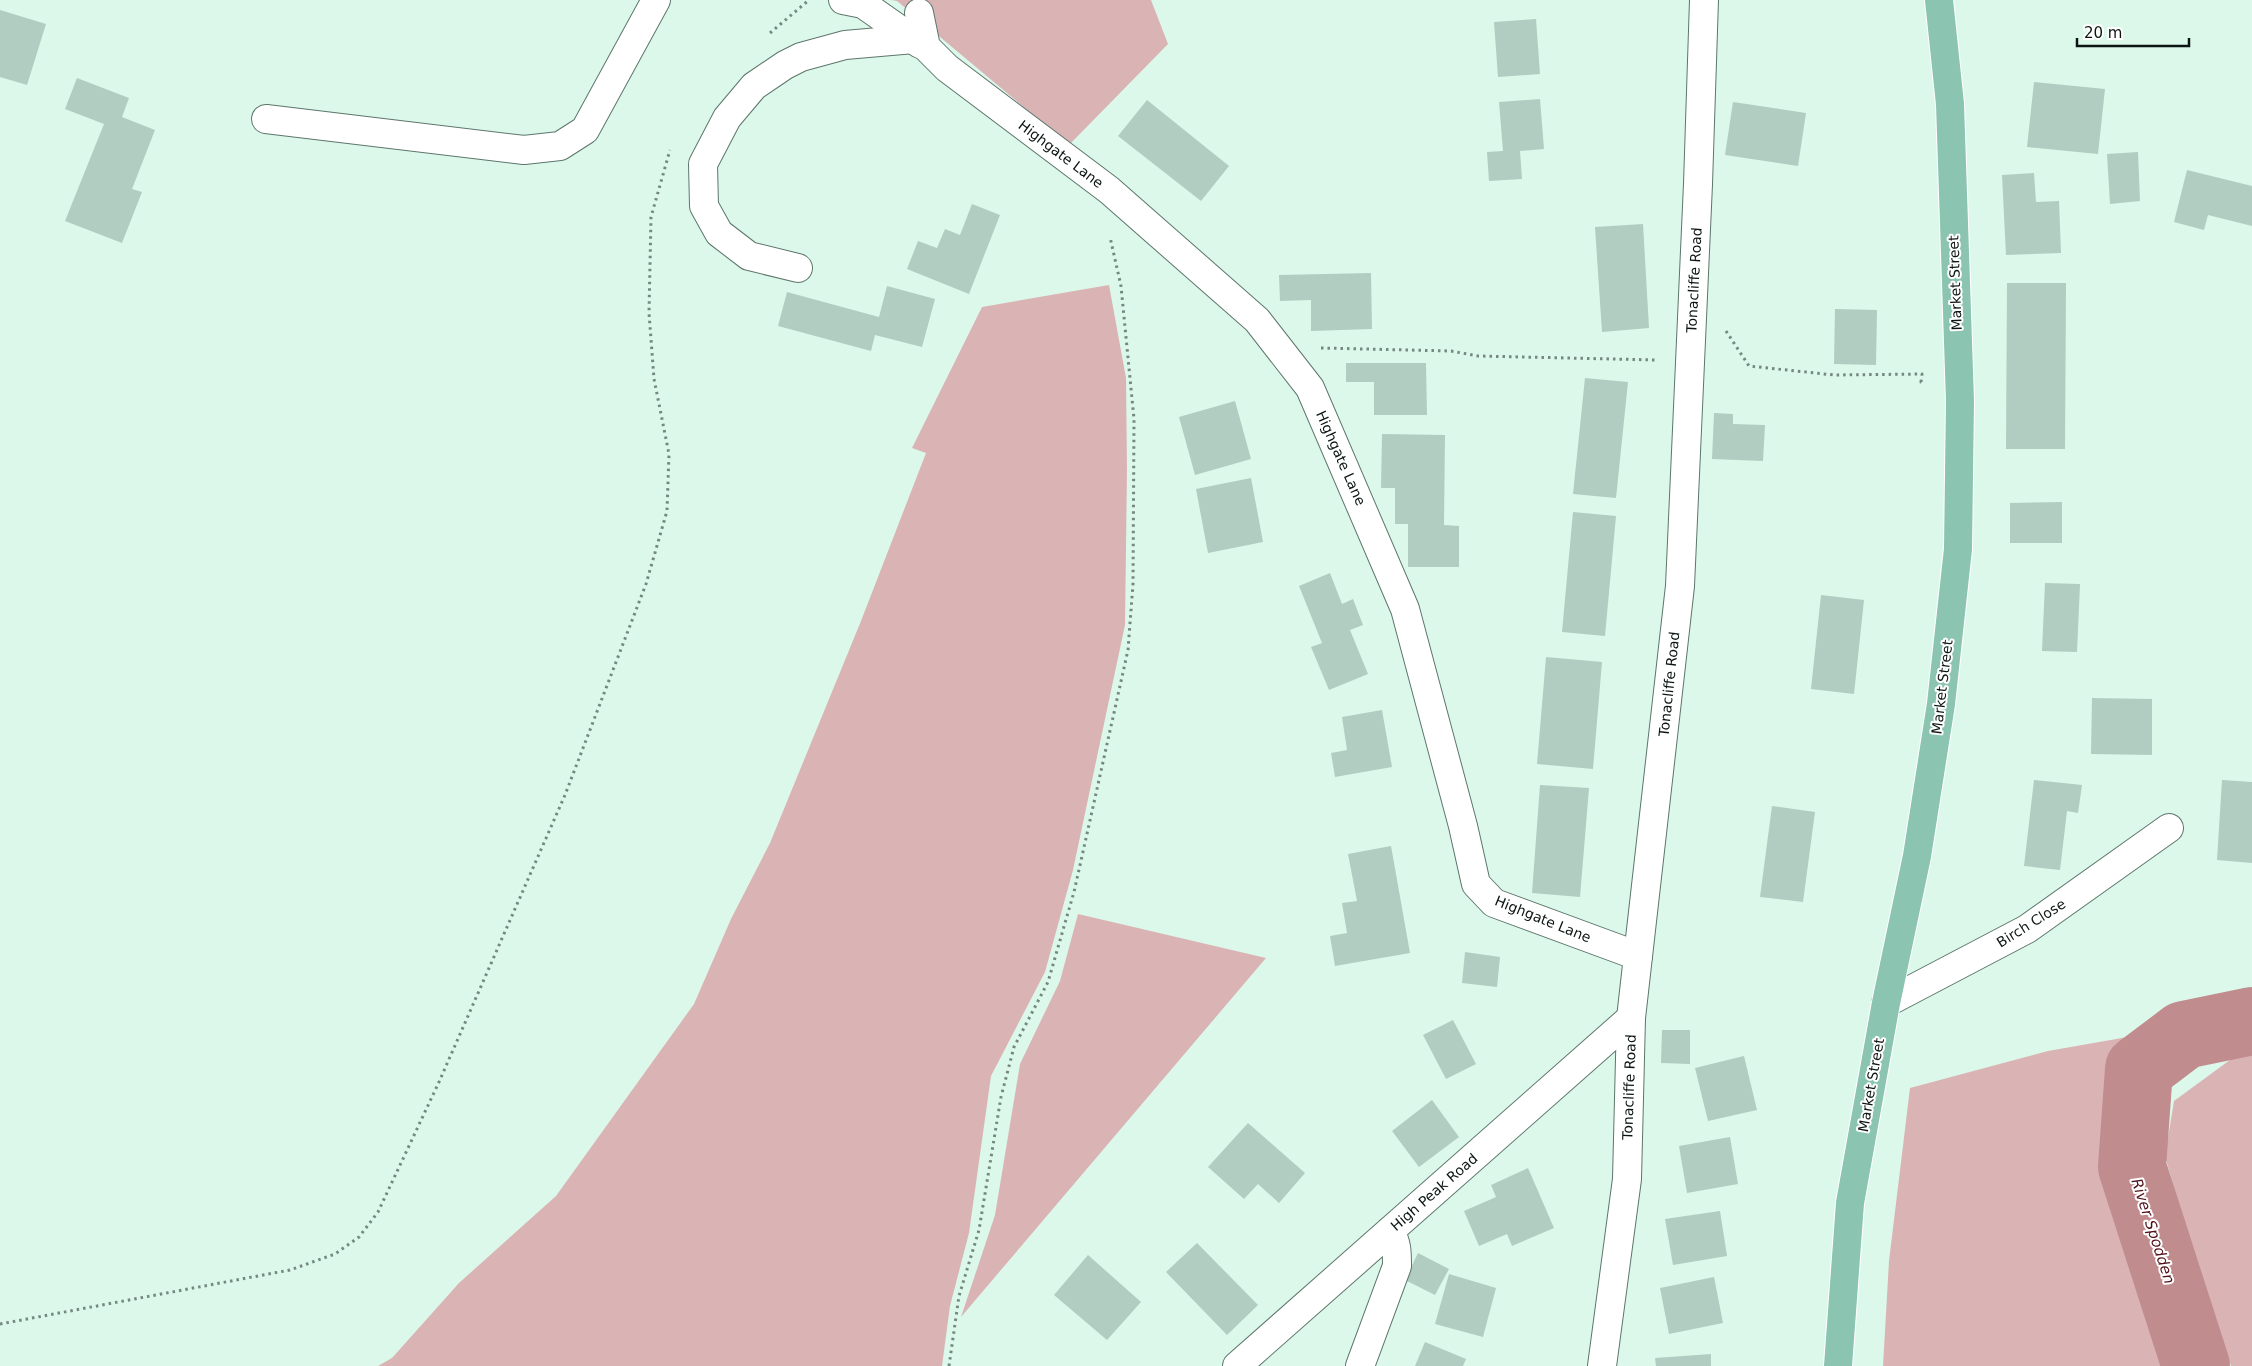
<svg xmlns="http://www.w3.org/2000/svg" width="2252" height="1366" font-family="'DejaVu Sans',sans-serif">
  <rect width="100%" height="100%" fill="#dcf8eb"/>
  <g fill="#dab4b4">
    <polygon points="891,0 1151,0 1168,44 1069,145 897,1"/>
    <polygon points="1109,285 1126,378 1127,469 1125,625 1073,870 1045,972 991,1076 969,1233 950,1306 942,1366 378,1366 392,1358 459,1283 556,1196 694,1004 731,919 770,843 861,621 926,453 912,448 982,307"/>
    <polygon points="1078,914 1266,958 961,1317 995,1215 1020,1064 1060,981"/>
    <polygon points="2139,1035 2120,1096 2121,1185 2182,1366 1883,1366 1889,1261 1910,1088 2048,1051"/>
    <polygon points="2252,1054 2252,1366 2231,1366 2208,1306 2165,1156 2174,1101 2234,1057"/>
  </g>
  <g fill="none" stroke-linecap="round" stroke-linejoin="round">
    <polyline stroke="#c08c8d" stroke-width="68" points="2196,1366 2132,1167 2139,1069 2184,1035 2252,1021"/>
  </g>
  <g fill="#b1ccc0">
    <polygon points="0,10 46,24 27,85 0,77"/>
    <polygon points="1536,19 1540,74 1498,77 1494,22"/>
    <polygon points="77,78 129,98 122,117 155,130 132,189 142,192 122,243 65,221 104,124 65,109"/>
    <polygon points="2034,82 2105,89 2098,154 2027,147"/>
    <polygon points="1540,99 1544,149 1520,151 1522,179 1489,181 1487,152 1503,151 1499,102"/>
    <polygon points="1147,100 1229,166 1201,201 1118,136"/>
    <polygon points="1733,102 1806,113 1798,166 1725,155"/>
    <polygon points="2138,152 2140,201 2110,204 2107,154"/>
    <polygon points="2187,170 2252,186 2252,226 2208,215 2204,230 2174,222"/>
    <polygon points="2034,173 2036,202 2059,201 2061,253 2006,255 2002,175"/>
    <polygon points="972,204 1000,215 969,294 907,269 918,241 937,248 945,229 960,235"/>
    <polygon points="1643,224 1649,328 1602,332 1595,227"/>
    <polygon points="1371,273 1372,329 1311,331 1311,300 1280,301 1279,275"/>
    <polygon points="2007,283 2066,283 2065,449 2006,449"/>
    <polygon points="887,286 935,299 922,347 875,335 871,351 778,326 787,292 879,317"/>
    <polygon points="1835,309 1877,310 1876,365 1834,364"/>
    <polygon points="1346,363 1426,363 1427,415 1374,415 1374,382 1346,382"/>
    <polygon points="1585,378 1628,382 1616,498 1573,494"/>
    <polygon points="1235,401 1251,459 1195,475 1179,417"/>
    <polygon points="1714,413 1733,414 1733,424 1765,425 1763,461 1712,459"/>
    <polygon points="1382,434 1445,435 1444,525 1459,526 1459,567 1408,567 1408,524 1395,524 1395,488 1381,488"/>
    <polygon points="1251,478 1263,542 1208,553 1196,489"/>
    <polygon points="2062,502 2062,543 2010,543 2010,503"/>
    <polygon points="1573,512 1616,516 1605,636 1562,632"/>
    <polygon points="1330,573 1342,604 1353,599 1363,625 1350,630 1368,674 1329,690 1311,647 1322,643 1299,586"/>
    <polygon points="2045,583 2080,584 2077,652 2042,651"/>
    <polygon points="1821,595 1864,600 1854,694 1811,689"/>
    <polygon points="1546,657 1602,662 1593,769 1537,764"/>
    <polygon points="2092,698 2152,699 2152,755 2091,754"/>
    <polygon points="1382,710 1392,767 1335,777 1331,753 1347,750 1342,717"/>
    <polygon points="2034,780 2082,785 2078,813 2067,811 2060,870 2024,866"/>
    <polygon points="2222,780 2252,782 2252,863 2217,860"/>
    <polygon points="1540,785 1589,788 1580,897 1532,893"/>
    <polygon points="1772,806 1815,812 1803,902 1760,897"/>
    <polygon points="1391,846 1410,953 1335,966 1330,936 1347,933 1342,903 1357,901 1348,854"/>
    <polygon points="1465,952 1500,957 1497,987 1462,983"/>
    <polygon points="1453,1020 1476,1064 1446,1079 1423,1035"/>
    <polygon points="1662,1030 1690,1030 1690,1064 1661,1063"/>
    <polygon points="1744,1056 1757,1110 1708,1121 1695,1068"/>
    <polygon points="1432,1100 1459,1137 1419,1167 1392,1131"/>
    <polygon points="1248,1123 1305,1173 1279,1203 1258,1184 1244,1199 1208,1167"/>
    <polygon points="1730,1137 1738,1184 1687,1193 1679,1146"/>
    <polygon points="1528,1168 1554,1228 1512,1246 1507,1234 1479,1246 1464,1211 1496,1197 1491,1185"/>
    <polygon points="1720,1211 1727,1256 1673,1265 1665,1219"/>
    <polygon points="1197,1243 1258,1305 1227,1335 1166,1272"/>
    <polygon points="1418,1253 1449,1269 1435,1295 1405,1280"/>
    <polygon points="1088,1255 1141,1302 1107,1340 1054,1295"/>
    <polygon points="1449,1274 1496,1288 1483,1337 1435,1324"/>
    <polygon points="1714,1277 1723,1323 1669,1334 1660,1288"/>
    <polygon points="1425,1342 1466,1359 1463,1366 1415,1366"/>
    <polygon points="1711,1354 1711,1366 1656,1366 1655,1358"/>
  </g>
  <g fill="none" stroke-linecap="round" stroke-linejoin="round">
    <defs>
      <g id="minor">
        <polyline points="843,0 863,4 920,44"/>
        <polyline points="919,13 926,47 947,68 1109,190 1257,320 1310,388 1405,609 1463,826 1476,884 1494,903 1638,956"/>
        <polyline points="266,119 524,150 560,146 585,130 656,0"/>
        <polyline points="798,268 749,256 719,233 704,206 703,164 727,118 754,86 785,65 801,57 845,45 914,39"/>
        <polyline points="1886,1003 2027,929 2169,828"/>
        <polyline points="1237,1366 1631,1018"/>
        <path d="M1360,1366L1397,1266C1397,1252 1397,1243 1390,1231"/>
        <polyline points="1602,1366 1627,1179 1631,1018 1680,586 1698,184 1704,0"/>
      </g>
      <polyline id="major" points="1838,1366 1850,1203 1886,1003 1917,856 1941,704 1958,549 1960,401 1950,104 1939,0"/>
    </defs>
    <use href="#minor" stroke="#5d766b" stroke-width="30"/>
    <use href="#major" stroke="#fff" stroke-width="30"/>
    <g stroke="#758880" stroke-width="3" stroke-dasharray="2.5 4" stroke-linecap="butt">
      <polyline points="770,33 809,0"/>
      <polyline points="1726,331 1749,366 1834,375 1922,374 1921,382 1925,382"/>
      <polyline points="1321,348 1451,351 1478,356 1657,360"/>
      <polyline points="0,1324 290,1270 335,1254 359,1237 378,1212 439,1082 565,795 646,584 667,511 669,454 654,379 649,313 651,217 670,150"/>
      <polyline points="949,1366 959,1296 979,1230 1001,1097 1014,1047 1048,982 1074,892 1128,650 1133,584 1134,419 1121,286 1110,237"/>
    </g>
    <use href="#minor" stroke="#fff" stroke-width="28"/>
    <use href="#major" stroke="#8bc4b0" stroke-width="28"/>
  </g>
  <g text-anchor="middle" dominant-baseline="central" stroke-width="4" stroke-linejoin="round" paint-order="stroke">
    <g font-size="14" fill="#0b1511" stroke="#fff">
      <text transform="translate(1061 154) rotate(37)">Highgate Lane</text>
      <text transform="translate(1694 280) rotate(-87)">Tonacliffe Road</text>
      <text transform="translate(1955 283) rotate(-92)">Market Street</text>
      <text transform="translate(1341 458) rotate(66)">Highgate Lane</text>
      <text transform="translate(1669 684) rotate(-84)">Tonacliffe Road</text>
      <text transform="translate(1942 687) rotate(-83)">Market Street</text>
      <text transform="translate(1543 919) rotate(22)">Highgate Lane</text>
      <text transform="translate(2031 923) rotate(-32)">Birch Close</text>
      <text transform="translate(1871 1085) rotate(-80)">Market Street</text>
      <text transform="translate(1629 1087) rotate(-88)">Tonacliffe Road</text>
      <text transform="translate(1434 1192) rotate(-41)">High Peak Road</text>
    </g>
    <g font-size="15" font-style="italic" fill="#51111b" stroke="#fff">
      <text transform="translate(2153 1231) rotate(72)">River Spodden</text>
    </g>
  </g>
  <path d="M2077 38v8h112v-8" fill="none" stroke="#0b1511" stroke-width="2.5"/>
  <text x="2084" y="38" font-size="15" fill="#0b1511" stroke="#ffffff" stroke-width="4" paint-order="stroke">20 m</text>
</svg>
